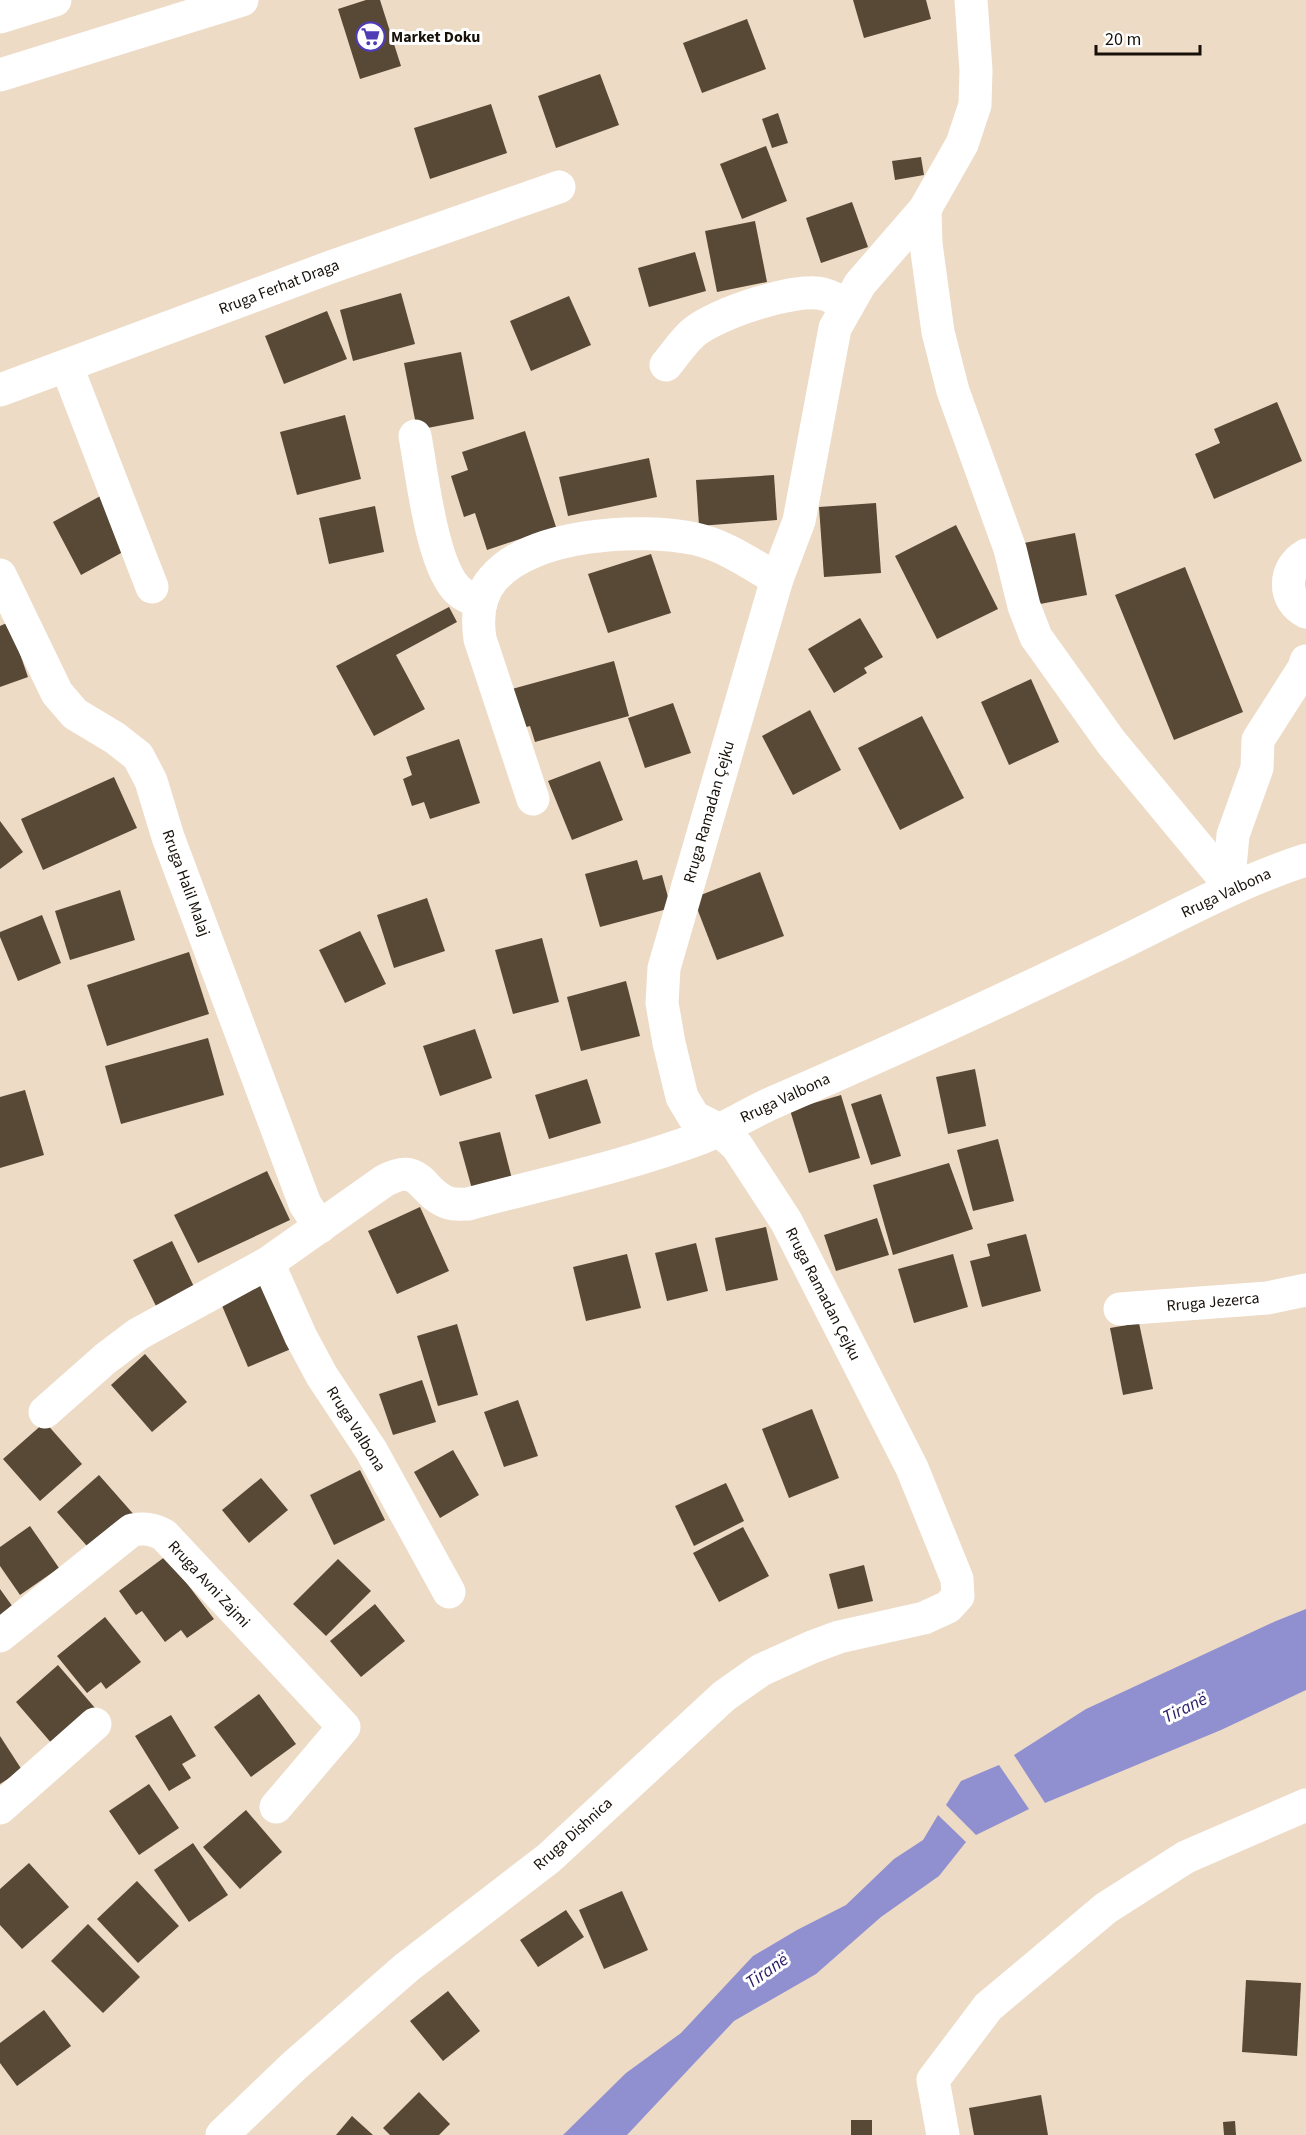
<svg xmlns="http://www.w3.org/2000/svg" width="1306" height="2135" font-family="'Source Sans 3',sans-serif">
  <rect width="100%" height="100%" fill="#eddbc6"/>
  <g fill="#9090d0">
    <polygon points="1306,1609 1306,1690 1221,1730 1045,1803 1014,1755 1086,1709 1276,1621"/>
    <polygon points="999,1765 1029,1809 976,1835 946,1805 961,1781"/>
    <polygon points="938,1815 966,1842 939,1876 881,1917 816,1974 734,2021 627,2135 563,2135 626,2073 681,2033 753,1956 797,1930 846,1905 894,1859 923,1840"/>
  </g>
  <g fill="#574936">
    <polygon points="366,0 380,0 401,66 360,79 338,9"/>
    <polygon points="853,0 926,0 931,19 864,38"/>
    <polygon points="747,19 766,69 702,93 683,43"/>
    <polygon points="600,74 619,125 556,148 538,96"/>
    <polygon points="491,104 507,153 430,179 414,128"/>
    <polygon points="778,113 788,143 772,148 762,119"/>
    <polygon points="766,146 787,201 742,219 720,164"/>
    <polygon points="921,157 924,175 895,180 892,161"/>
    <polygon points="852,202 868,247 821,263 806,218"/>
    <polygon points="755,221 767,282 717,292 705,231"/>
    <polygon points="695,252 706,291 649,307 638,268"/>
    <polygon points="401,293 415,344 353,361 340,310"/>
    <polygon points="569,296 591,345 531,371 510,321"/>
    <polygon points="327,311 347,359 284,384 265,336"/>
    <polygon points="461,352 474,419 417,430 404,363"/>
    <polygon points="1277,402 1302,461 1214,499 1195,454 1220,443 1214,429"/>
    <polygon points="345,415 361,479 297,495 280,432"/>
    <polygon points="525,431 556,527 487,550 475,513 464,517 451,476 468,470 462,452"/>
    <polygon points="649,458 657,497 568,516 559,477"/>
    <polygon points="774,475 777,520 699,526 696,480"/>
    <polygon points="104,494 132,547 81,575 53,522"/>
    <polygon points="876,503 881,573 824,577 819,507"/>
    <polygon points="375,506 384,552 329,564 319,518"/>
    <polygon points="956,525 998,609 937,639 895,556"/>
    <polygon points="1075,533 1087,595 1035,605 1024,543"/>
    <polygon points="651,554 671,613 608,633 588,574"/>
    <polygon points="1185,567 1243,712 1174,740 1115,595"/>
    <polygon points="449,607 457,622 396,655 425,709 374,736 336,666"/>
    <polygon points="860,618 883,657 864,668 867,673 834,693 808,649"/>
    <polygon points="9,622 28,677 0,687 0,626"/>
    <polygon points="614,661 629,716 535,742 530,726 523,728 512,689"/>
    <polygon points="1031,679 1059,742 1009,765 981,702"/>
    <polygon points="673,703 691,753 645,768 628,718"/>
    <polygon points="810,710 841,770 793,795 762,736"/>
    <polygon points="922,716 964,798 900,830 858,748"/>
    <polygon points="459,739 480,803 430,819 424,802 412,806 403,779 412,775 406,757"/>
    <polygon points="600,761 623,820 572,840 548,781"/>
    <polygon points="114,777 137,828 43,870 21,819"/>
    <polygon points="0,821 23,852 0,869"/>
    <polygon points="637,860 643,880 662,875 671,908 600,927 585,874"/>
    <polygon points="760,872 784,936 717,960 693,898"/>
    <polygon points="120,890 135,940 70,960 55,911"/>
    <polygon points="427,898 445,951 394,968 377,915"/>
    <polygon points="42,915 61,963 18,981 0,937 0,932"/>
    <polygon points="360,931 386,984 345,1003 319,950"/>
    <polygon points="542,938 559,1002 513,1014 495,950"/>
    <polygon points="189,952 209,1014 107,1046 87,985"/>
    <polygon points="626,981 640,1036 581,1051 567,997"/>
    <polygon points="475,1029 492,1078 440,1096 423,1046"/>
    <polygon points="208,1038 224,1095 121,1124 105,1066"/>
    <polygon points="975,1069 986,1126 948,1134 936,1077"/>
    <polygon points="587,1079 601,1123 549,1139 535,1095"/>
    <polygon points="25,1090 44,1155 0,1168 0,1097"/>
    <polygon points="881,1094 901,1156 871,1165 851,1104"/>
    <polygon points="841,1095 860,1158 809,1173 790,1110"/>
    <polygon points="500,1132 512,1179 472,1189 459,1142"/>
    <polygon points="998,1139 1014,1201 973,1211 957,1150"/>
    <polygon points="949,1163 973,1229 893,1255 873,1185"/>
    <polygon points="267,1171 290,1220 198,1263 174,1215"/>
    <polygon points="420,1207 449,1271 397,1294 368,1231"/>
    <polygon points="877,1218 889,1255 836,1271 824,1235"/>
    <polygon points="766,1227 778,1280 726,1291 715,1238"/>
    <polygon points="1026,1234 1041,1291 982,1307 970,1261 990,1256 987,1244"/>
    <polygon points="172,1241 198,1295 160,1314 133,1260"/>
    <polygon points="696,1243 708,1291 667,1301 655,1253"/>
    <polygon points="627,1254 641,1308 586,1321 573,1267"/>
    <polygon points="953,1254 968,1307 914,1323 898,1269"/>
    <polygon points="264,1282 291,1349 248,1367 220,1301"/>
    <polygon points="1139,1323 1153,1389 1123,1395 1110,1328"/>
    <polygon points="457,1324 478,1395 438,1406 417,1336"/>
    <polygon points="145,1354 187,1402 152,1432 111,1385"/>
    <polygon points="422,1380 436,1422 393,1435 379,1394"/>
    <polygon points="518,1400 538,1456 504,1467 484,1412"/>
    <polygon points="812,1409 839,1478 789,1498 762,1429"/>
    <polygon points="45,1422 82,1464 40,1501 3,1459"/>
    <polygon points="453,1450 479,1495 440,1518 414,1472"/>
    <polygon points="360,1470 385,1520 334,1545 310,1495"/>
    <polygon points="99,1475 136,1517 94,1554 57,1512"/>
    <polygon points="261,1478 288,1510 249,1543 222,1510"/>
    <polygon points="726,1483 744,1521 694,1546 675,1506"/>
    <polygon points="30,1526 59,1568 20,1595 0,1566 0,1547"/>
    <polygon points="743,1527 769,1576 719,1602 693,1553"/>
    <polygon points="166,1556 214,1619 187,1638 181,1630 165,1642 142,1611 136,1615 119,1591"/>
    <polygon points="338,1559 371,1591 326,1636 293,1604"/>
    <polygon points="864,1565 873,1601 838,1609 829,1574"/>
    <polygon points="0,1589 18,1614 0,1627"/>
    <polygon points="375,1604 405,1641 361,1677 330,1641"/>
    <polygon points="105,1617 141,1662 106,1689 101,1682 87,1693 57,1656"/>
    <polygon points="58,1665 95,1708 53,1745 16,1702"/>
    <polygon points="259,1694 296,1744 251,1777 214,1727"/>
    <polygon points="171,1715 196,1756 182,1764 191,1778 169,1791 135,1736"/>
    <polygon points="0,1736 22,1770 0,1784"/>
    <polygon points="149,1784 179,1828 139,1855 109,1811"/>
    <polygon points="246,1810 282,1852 240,1889 203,1847"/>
    <polygon points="193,1843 228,1895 189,1922 154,1870"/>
    <polygon points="29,1863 69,1907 22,1949 0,1925 0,1889"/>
    <polygon points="137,1881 179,1926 138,1963 97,1919"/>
    <polygon points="622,1891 648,1950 604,1969 579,1910"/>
    <polygon points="566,1910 584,1937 538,1967 520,1940"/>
    <polygon points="88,1924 140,1977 103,2013 51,1961"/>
    <polygon points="1246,1980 1301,1983 1297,2056 1242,2052"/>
    <polygon points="448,1991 480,2031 443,2061 410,2021"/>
    <polygon points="44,2010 71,2046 17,2086 0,2063 0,2043"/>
    <polygon points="419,2092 450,2124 439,2135 390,2135 383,2128"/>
    <polygon points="1041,2095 1048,2135 974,2135 969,2108"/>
    <polygon points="352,2116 373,2135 336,2135"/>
    <rect x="851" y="2120" width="21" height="15"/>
    <polygon points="1235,2121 1236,2135 1224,2135 1223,2122"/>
  </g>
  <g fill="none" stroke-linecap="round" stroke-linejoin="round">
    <g stroke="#fff" stroke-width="33">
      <polyline points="0,17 55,0"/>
      <polyline points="0,75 242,0"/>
      <polyline points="925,209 926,244 938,332 953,391 1010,549 1024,606 1036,637 1111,742 1232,888"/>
      <path d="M666,365C675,354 683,342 693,333C714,314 796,287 823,294C832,296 840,302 848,305"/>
      <polyline points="67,367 152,587"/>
      <polyline points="0,390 328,268 559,187"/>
      <path d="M415,436C422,473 432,570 460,592C466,597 475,600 481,603"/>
      <path d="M1306,555C1283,568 1282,600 1306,612"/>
      <polyline points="0,575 57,693 75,714 115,738 138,756 151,781 168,837 305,1204 320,1227"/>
      <path d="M533,799L480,639C477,619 478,596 493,579C531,533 641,527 696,539C726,546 751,564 777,579"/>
      <polyline points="1232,888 1230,867 1233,835 1257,768 1258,740 1304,668 1306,661"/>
      <polyline points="268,1263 301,1337 322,1376 371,1450 449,1592"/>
      <polyline points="1120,1309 1267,1298 1306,1290"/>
      <path d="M45,1412L105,1359L138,1334L268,1263L384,1181C423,1160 420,1194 449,1203C455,1205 462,1204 468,1204C546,1183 626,1166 701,1138C728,1128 752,1111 779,1100C890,1052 1001,1001 1111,948C1175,917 1237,882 1306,860"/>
      <path d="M0,1636L132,1530C145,1528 153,1529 164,1535L344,1727L276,1807"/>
      <polyline points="0,1808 95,1724"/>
      <polyline points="222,2135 294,2066 406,1968 549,1858 724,1696 761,1670 812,1647 839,1637 924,1618 948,1607 958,1596 957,1579 912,1468 786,1221 737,1146 719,1130 694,1117 682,1097 669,1043 662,1003 664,968 777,579 799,521 835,328 860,284 925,209 962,144 975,105 976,70 971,0"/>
      <polyline points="943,2135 933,2080 988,2007 1106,1908 1186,1857 1306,1805"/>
    </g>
  </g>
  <defs>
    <symbol id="supermarket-ring" viewBox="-11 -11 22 22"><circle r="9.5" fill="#fff" stroke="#503db5" stroke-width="1.5"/><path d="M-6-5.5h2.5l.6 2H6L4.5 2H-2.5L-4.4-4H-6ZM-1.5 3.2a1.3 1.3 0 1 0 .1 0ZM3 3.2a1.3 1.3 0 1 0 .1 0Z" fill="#503db5"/></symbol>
  </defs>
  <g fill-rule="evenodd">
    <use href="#supermarket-ring" x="354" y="20" width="33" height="33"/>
  </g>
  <g text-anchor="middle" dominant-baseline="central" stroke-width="6" stroke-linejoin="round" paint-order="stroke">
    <g font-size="16" font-weight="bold" fill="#17110a" stroke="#fff" text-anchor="start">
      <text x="391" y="37">Market Doku</text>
    </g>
    <g font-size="16" fill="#17110a" stroke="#fff">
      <text transform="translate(279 287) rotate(-21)">Rruga Ferhat Draga</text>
      <text transform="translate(709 812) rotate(-74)">Rruga Ramadan Çejku</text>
      <text transform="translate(186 883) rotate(70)">Rruga Halil Malaj</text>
      <text transform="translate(1226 893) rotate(-25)">Rruga Valbona</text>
      <text transform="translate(785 1098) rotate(-25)">Rruga Valbona</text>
      <text transform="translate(823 1294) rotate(63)">Rruga Ramadan Çejku</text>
      <text transform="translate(1213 1302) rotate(-5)">Rruga Jezerca</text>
      <text transform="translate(356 1429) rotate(58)">Rruga Valbona</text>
      <text transform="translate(209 1584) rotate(47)">Rruga Avni Zajmi</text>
      <text transform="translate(573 1834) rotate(-42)">Rruga Dishnica</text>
    </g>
    <g font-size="18" font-style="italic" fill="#281b66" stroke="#fff">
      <text transform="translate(1185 1708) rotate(-26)">Tiranë</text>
      <text transform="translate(767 1971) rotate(-35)">Tiranë</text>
    </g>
  </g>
  <path d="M1096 45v9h104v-9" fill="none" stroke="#17110a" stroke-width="3"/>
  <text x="1105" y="45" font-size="18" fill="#17110a" stroke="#ffffff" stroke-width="4.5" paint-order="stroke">20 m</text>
</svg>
